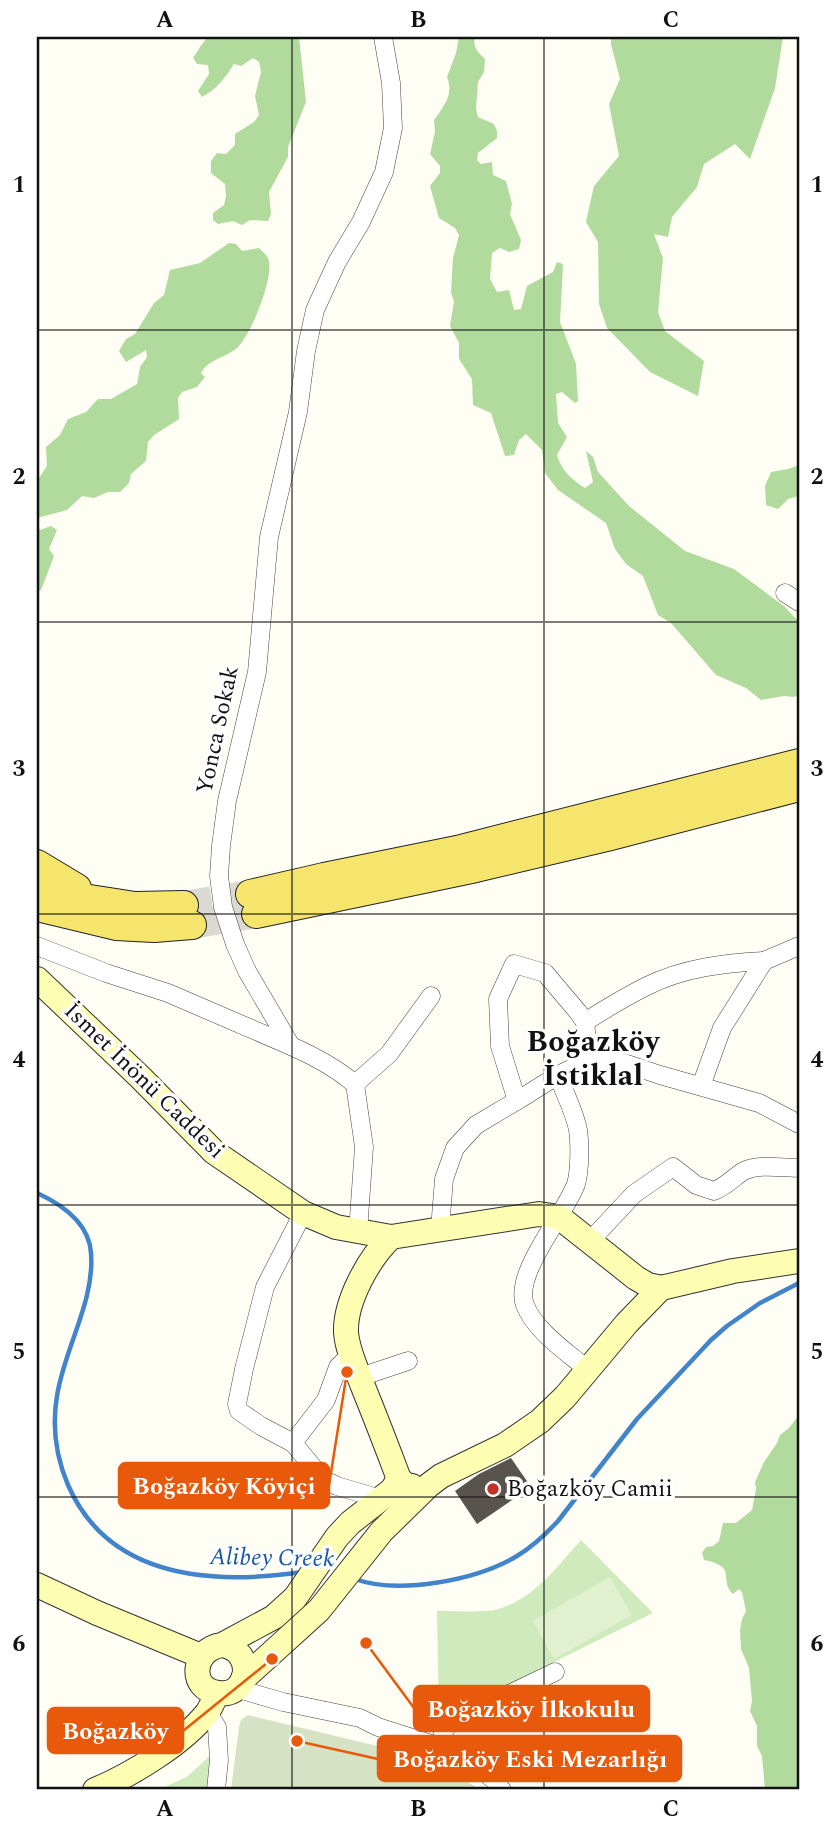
<svg xmlns="http://www.w3.org/2000/svg" width="836" height="1827" font-family="Spectral,serif">
  <rect width="100%" height="100%" fill="#fffef4"/>
  <g fill="#cfeabd">
    <path d="M581,1540L653,1613L439,1719L437,1611C453,1611 470,1612 487,1611C529,1606 555,1569 581,1540Z"/>
    <polygon points="216,1750 213,1790 159,1790 188,1776"/>
  </g>
  <g fill="#b1db9d">
    <path d="M208,37H299L306,102L288,147V157L269,192L271,214L268,221L250,220L242,225L233,221L218,224L213,220V213L224,205L226,196L225,184L211,173V161L217,153L226,154L235,145V134L254,122L259,115L255,96L261,72L259,62L253,58L241,66L234,64C226,77 216,90 202,97L198,91L209,74L208,65L197,64L193,58L202,44Z"/>
    <path d="M459,37H475C472,47 479,53 485,59L484,72L478,82L476,109L478,117L494,124L497,131V138L478,153L477,160L481,164L492,162L493,175L506,181L512,204L510,214L521,240L519,249L509,252L500,248L492,253L490,279L497,292L509,290L514,310L521,309L527,286L553,272L557,262L563,264L560,322L576,364L578,401L575,403L562,392L556,394L558,423L567,437L557,455C561,470 572,480 585,488L593,482L586,451L593,457L598,472L629,506L685,551L734,569L785,607L799,622V695L794,697L784,696L761,700L746,688L716,675L671,623L658,615L643,576L626,564L615,549L606,523L558,490L545,473L542,450L526,434L519,440L514,455L505,456L491,413L473,405L472,379L459,359V343L450,326L454,302L451,292L453,258L459,235L455,228L439,218L430,186L440,173V166L430,154L435,132L434,120C444,106 454,95 447,77L456,53Z"/>
    <polygon points="611,37 783,37 775,88 750,159 735,144 704,164 697,187 672,217 668,237 654,234 663,258 658,312 665,331 704,361 698,396 650,372 607,328 599,304 598,242 586,222 594,186 619,156 609,104 620,79 611,44"/>
    <path d="M229,243L236,244L242,251L259,248C263,252 268,256 269,261C273,280 251,335 237,348C225,358 209,359 201,373L205,377L197,387L182,392L178,398L179,419L154,435L148,442L146,461L131,474L129,483L120,492H108L94,498L82,496L67,510L37,518V481L47,466L46,447L60,435L68,419L86,412L98,399H111L137,384L140,367L147,357L146,350L126,362L119,351L126,339L135,334L154,303L164,295L170,270L200,263Z"/>
    <polygon points="799,465 799,496 788,499 778,509 766,505 765,486 771,472 788,469"/>
    <polygon points="37,524 40,530 51,526 57,530 49,549 54,556 41,590 37,591"/>
    <path d="M799,1415V1790H765L762,1756L757,1746V1726L750,1711L752,1701L749,1668L741,1649L740,1630L742,1619L746,1611L742,1592L739,1589L733,1594C718,1579 739,1567 704,1560L702,1553L706,1547L713,1546L719,1541L723,1523H736L752,1510L756,1489L755,1482L764,1462L777,1443L780,1435L789,1428Z"/>
  </g>
  <polygon fill="#d5e2c4" points="248,1715 415,1755 451,1772 481,1790 231,1790 239,1727 241,1720"/>
  <polygon fill="#e1f1cf" points="610,1577 632,1615 554,1659 533,1621"/>
  <g fill="none" stroke-linecap="round" stroke-linejoin="round">
    <g stroke="#4184cc" stroke-width="4.5">
      <path d="M37,1193C61,1204 89,1223 91,1253C95,1301 64,1349 57,1396C52,1426 56,1457 68,1485C109,1579 213,1585 302,1572"/>
      <path d="M355,1579C399,1595 477,1580 517,1556C532,1547 545,1535 558,1521L637,1419L711,1340L727,1326L760,1303L799,1283"/>
    </g>
  </g>
  <polygon fill="#59534d" points="511,1458 531,1487 477,1524 455,1491 479,1474"/>
  <g fill="none" stroke-linecap="round" stroke-linejoin="round">
    <g stroke="#dbdad2" stroke-width="28" stroke-dasharray="28 14" stroke-linecap="butt">
      <polyline points="184,905 250,894"/>
      <polyline points="192,925 256,914"/>
    </g>
    <defs>
      <g id="street">
        <polyline points="785,593 799,602"/>
        <path d="M37,946L106,973L168,993L291,1046C314,1056 336,1068 355,1084L364,1147L358,1232"/>
        <path d="M585,1022C605,1009 625,997 647,986C683,968 724,963 764,961"/>
        <polyline points="291,1046 247,971 235,944 223,907 219,876 221,846 227,801 257,672 269,537 298,412 306,351 315,310 337,262 361,222 384,172 393,128 391,83 383,37"/>
        <path d="M558,1075C564,1092 575,1113 578,1130C580,1143 580,1171 576,1184C565,1215 513,1273 525,1305C535,1331 567,1352 588,1370"/>
        <polyline points="355,1084 389,1054 431,996"/>
        <polyline points="701,1086 722,1028 764,961 799,946"/>
        <polyline points="517,1101 500,1046 498,999 514,964 545,973 578,1012 585,1022 589,1060"/>
        <polyline points="303,1213 265,1287 244,1369 237,1404 239,1411 261,1426 293,1443 323,1479 337,1486 381,1499"/>
        <polyline points="440,1229 444,1179 455,1148 476,1125 528,1094 558,1075 589,1060 615,1060 660,1075 759,1103 799,1124"/>
        <path d="M590,1241L634,1194L673,1167L696,1185L714,1191C726,1186 732,1179 742,1172C757,1163 783,1168 799,1168"/>
        <polyline points="360,1377 408,1361"/>
        <polyline points="293,1443 326,1400 338,1367 351,1354"/>
        <polyline points="235,1688 283,1702 360,1718 378,1727 441,1747 478,1767 494,1780 502,1790"/>
        <polyline points="207,1712 217,1727 219,1760 216,1790"/>
        <polyline points="441,1747 443,1733 449,1723 555,1672"/>
      </g>
      <g id="secondary">
        <polyline points="37,979 140,1077 214,1152 303,1213 336,1227 391,1237 539,1214 559,1217 636,1278 648,1285 661,1288 733,1271 799,1261"/>
        <path d="M391,1237C369,1258 345,1301 346,1332C347,1349 356,1368 362,1384C375,1416 387,1447 399,1479L407,1486H412"/>
        <polyline points="37,1585 97,1613 201,1656"/>
        <path d="M222,1645C257,1651 249,1698 218,1693C188,1689 192,1649 222,1645L274,1617L295,1598L337,1537L350,1523L392,1490L399,1479"/>
        <polyline points="243,1679 319,1610 382,1531 429,1485 441,1476 505,1445 540,1421 565,1397 627,1323 661,1288"/>
        <path d="M95,1790C131,1775 182,1744 207,1713C211,1707 214,1700 217,1693"/>
      </g>
      <g id="primary">
        <polyline points="37,864 77,888"/>
        <polyline points="37,887 77,897 135,906 184,905"/>
        <polyline points="250,894 324,877 457,850 799,763"/>
        <polyline points="37,907 116,926 154,928 192,925"/>
        <polyline points="256,914 476,868 607,837 799,787"/>
      </g>
    </defs>
    <use href="#street" stroke="#444" stroke-width="19"/>
    <use href="#secondary" stroke="#333" stroke-width="26"/>
    <use href="#primary" stroke="#222" stroke-width="30"/>
    <use href="#street" stroke="#fff" stroke-width="18"/>
    <use href="#secondary" stroke="#fdfeb1" stroke-width="24"/>
    <use href="#primary" stroke="#f6e56d" stroke-width="28"/>
  </g>
  <path fill="none" stroke="#111" stroke-width="2" stroke-opacity="0.55" d="M292,37V1790M544,37V1790M37,330H799M37,622H799M37,914H799M37,1205H799M37,1497H799"/>
  <circle fill="#c13329" stroke="#fff" stroke-width="2.5" cx="493" cy="1489" r="7"/>
  <g text-anchor="middle" dominant-baseline="central" stroke-width="7" stroke-linejoin="round" paint-order="stroke">
    <g font-size="23" fill="#111" stroke="#fff">
      <text transform="translate(218 730) rotate(-78)">Yonca Sokak</text>
      <text transform="translate(144 1081) rotate(44)">İsmet İnönü Caddesi</text>
    </g>
    <g font-size="23" fill="#111" stroke="#fff" text-anchor="start">
      <text x="507" y="1489">Boğazköy Camii</text>
    </g>
    <g font-size="24" font-style="italic" fill="#1957a3" stroke="#fff">
      <text transform="translate(272 1558) rotate(1)">Alibey Creek</text>
    </g>
    <g font-size="30" font-weight="bold" fill="#111" stroke="#fff">
      <text x="593" y="1042">Boğazköy<tspan x="593" dy="34">İstiklal</tspan></text>
    </g>
  </g>
  <path fill="none" stroke="#e8590c" stroke-width="2.5" d="M347 1372L329 1485M366 1643L414 1708M272 1659L183 1731M297 1741L378 1759"/>
  <g fill="#e8590c" stroke="#fff" stroke-width="2.5">
    <circle cx="347" cy="1372" r="7"/>
    <circle cx="366" cy="1643" r="7"/>
    <circle cx="272" cy="1659" r="7"/>
    <circle cx="297" cy="1741" r="7"/>
  </g>
  <g fill="#e8590c" stroke="#e8590c" stroke-width="2.5">
    <rect x="119" y="1463" width="210" height="45" rx="7"/>
    <rect x="414" y="1686" width="235" height="45" rx="7"/>
    <rect x="48" y="1708" width="135" height="45" rx="7"/>
    <rect x="378" y="1736" width="303" height="45" rx="7"/>
  </g>
  <g font-size="24" text-anchor="middle" font-weight="bold" fill="#fff">
    <text x="224" y="1494">Boğazköy Köyiçi</text>
    <text x="531" y="1717">Boğazköy İlkokulu</text>
    <text x="115" y="1739">Boğazköy</text>
    <text x="530" y="1767">Boğazköy Eski Mezarlığı</text>
  </g>
  <rect width="836" height="1827" fill="none" stroke="#ffffff" stroke-width="77"/>
  <rect x="38" y="38" width="760" height="1750" fill="none" stroke="#111" stroke-width="2.5"/>
  <g font-size="23" text-anchor="middle" font-weight="bold" fill="#111">
    <text x="165" y="27">A</text>
    <text x="418" y="27">B</text>
    <text x="671" y="27">C</text>
    <text x="19" y="192">1</text>
    <text x="817" y="192">1</text>
    <text x="19" y="484">2</text>
    <text x="817" y="484">2</text>
    <text x="19" y="776">3</text>
    <text x="817" y="776">3</text>
    <text x="19" y="1067">4</text>
    <text x="817" y="1067">4</text>
    <text x="19" y="1359">5</text>
    <text x="817" y="1359">5</text>
    <text x="19" y="1651">6</text>
    <text x="817" y="1651">6</text>
    <text x="165" y="1816">A</text>
    <text x="418" y="1816">B</text>
    <text x="671" y="1816">C</text>
  </g>
</svg>
